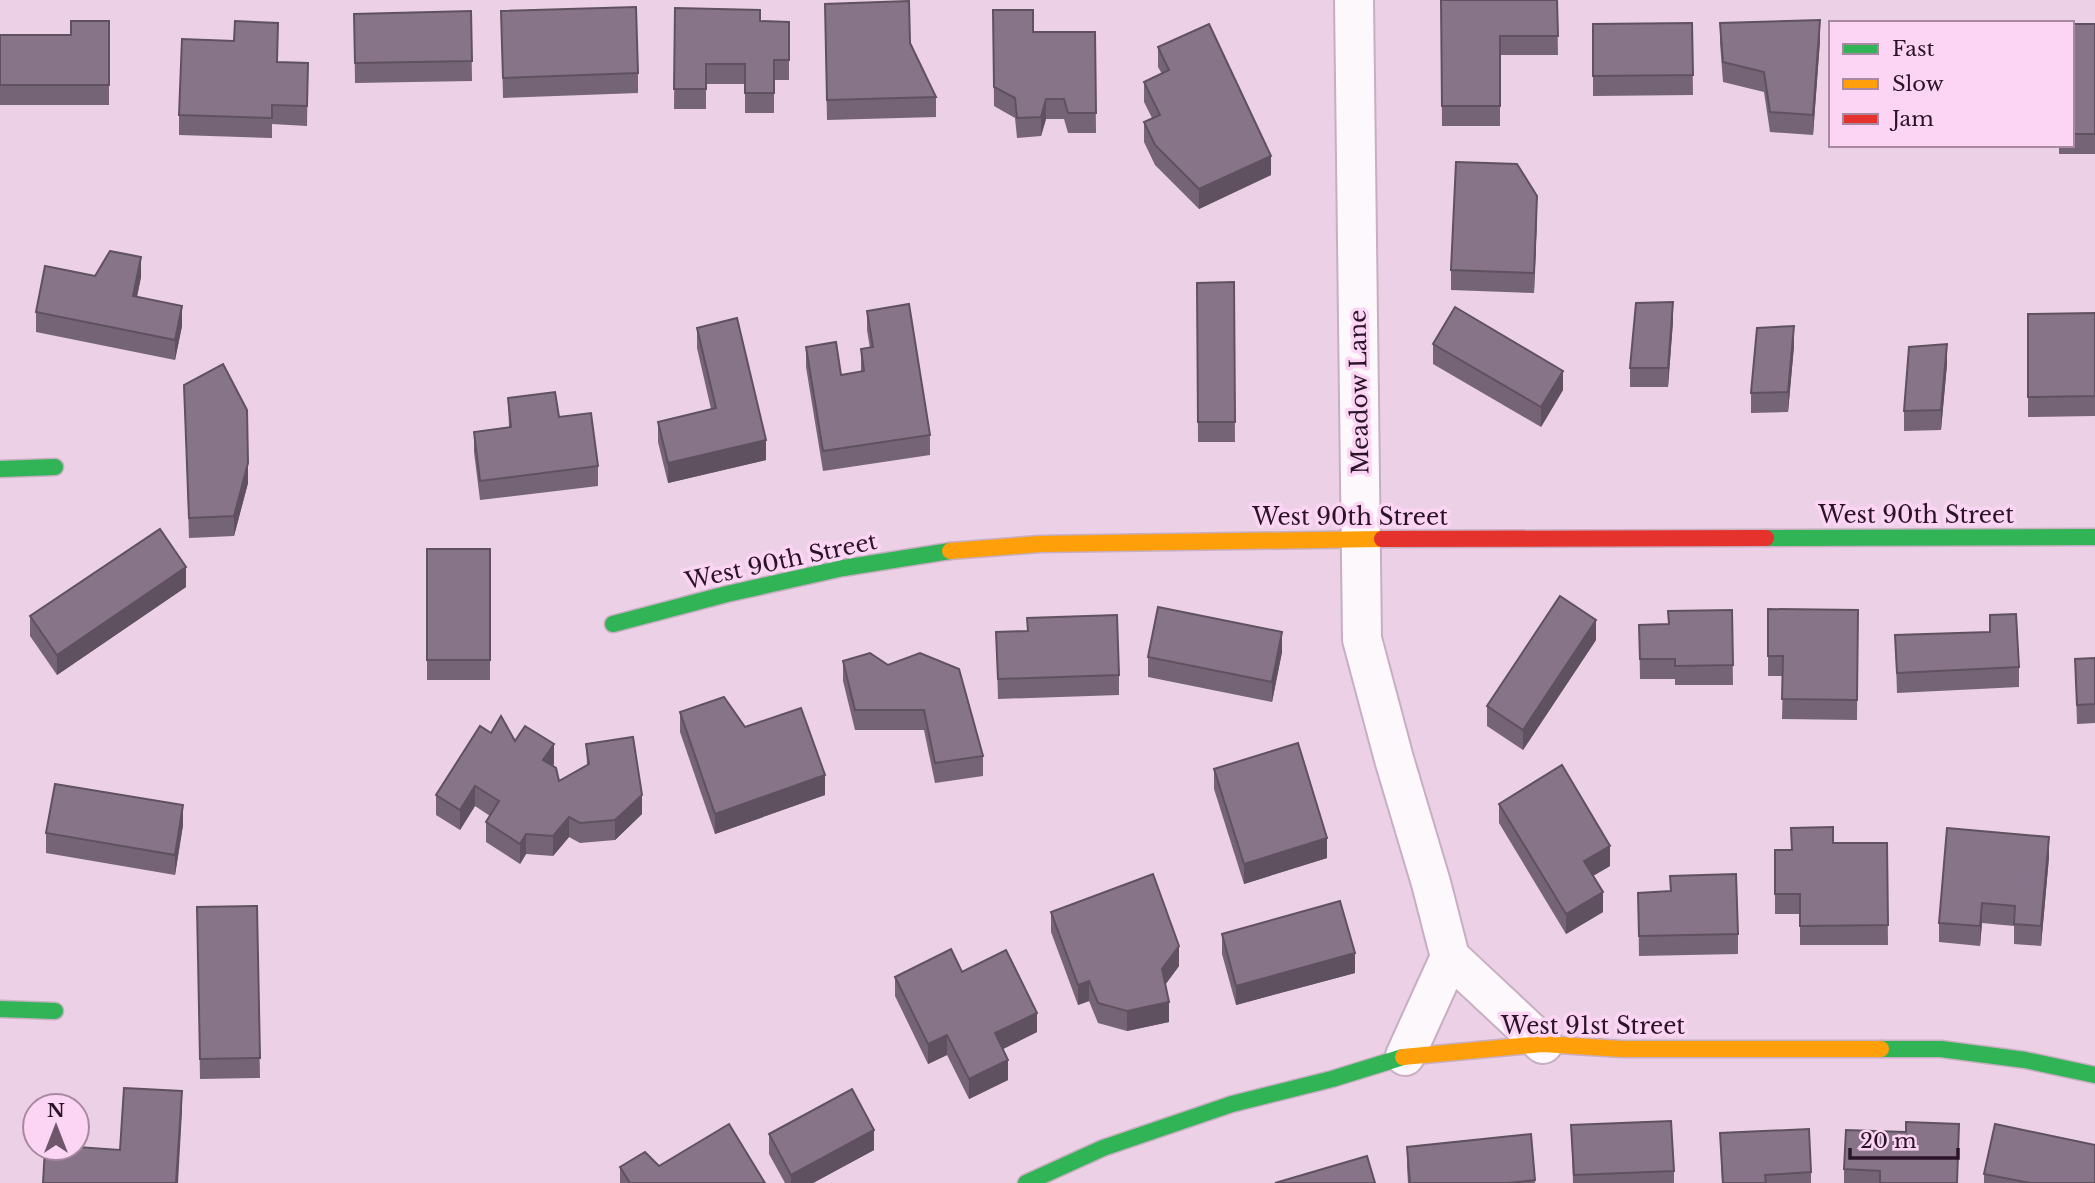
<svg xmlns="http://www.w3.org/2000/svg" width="2095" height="1183" font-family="'Libre Baskerville',serif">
  <rect width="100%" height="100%" fill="#ecd0e6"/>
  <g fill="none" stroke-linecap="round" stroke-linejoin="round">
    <defs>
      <g id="street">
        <polyline points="1354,0 1362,639 1394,759 1431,883 1450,957 1405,1056"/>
        <polyline points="1450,957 1543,1044"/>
      </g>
      <g id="fast">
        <polyline points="0,469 55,467"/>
        <polyline points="1766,538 2095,537"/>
        <polyline points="613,624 727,594 843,568 950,551"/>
        <polyline points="0,1009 55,1011"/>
        <polyline points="1881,1049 1941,1049 2025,1060 2095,1075"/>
        <polyline points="1026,1183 1103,1148 1232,1104 1332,1079 1403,1057"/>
      </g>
      <g id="slow">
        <polyline points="950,551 1040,544 1382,539"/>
        <polyline points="1403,1057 1543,1044 1622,1049 1881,1049"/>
      </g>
      <polyline id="jam" points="1382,539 1766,538"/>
    </defs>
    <use href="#street" stroke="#c7aec1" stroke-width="42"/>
    <use href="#fast" stroke="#c7aec1" stroke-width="19"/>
    <use href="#slow" stroke="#c7aec1" stroke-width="19"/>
    <use href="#jam" stroke="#c7aec1" stroke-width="19"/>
    <use href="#street" stroke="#fcf8fb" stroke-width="38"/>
    <use href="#fast" stroke="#30b455" stroke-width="16"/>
    <use href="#slow" stroke="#ff9f0a" stroke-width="16"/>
    <use href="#jam" stroke="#e5322d" stroke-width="16"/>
  </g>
  <g fill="#756475">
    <polygon points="1441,0 1557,0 1558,55 1500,55 1500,126 1442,126"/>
    <polygon points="675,8 760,21 789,22 789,80 774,80 774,113 745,113 745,84 706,84 706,109 674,109"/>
    <polygon points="993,10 1033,32 1095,32 1096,133 1068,133 1064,119 1046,119 1041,136 1017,138 1015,118 994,106"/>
    <polygon points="471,11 472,81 355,83 354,14"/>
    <polygon points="501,11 638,73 638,93 503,98"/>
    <polygon points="109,21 109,105 0,105 0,35 71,35"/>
    <polygon points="1692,23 1693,95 1593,96 1593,24"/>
    <polygon points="1720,23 1820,40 1813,135 1770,132 1764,92 1723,82 1720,43"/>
    <polygon points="825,24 910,43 936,97 936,117 827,120"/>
    <polygon points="2072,24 2095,24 2095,154 2059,154 2059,145 2072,145"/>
    <polygon points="1158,47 1271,175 1199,209 1155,165 1144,142 1144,122 1152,118 1144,102 1144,82 1162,74 1158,67"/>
    <polygon points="278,62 308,63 307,126 272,124 272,138 179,135 179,115"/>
    <polygon points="1537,216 1534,293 1451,290 1451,270"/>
    <polygon points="95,276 141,277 137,297 182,326 175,360 36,332 36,312"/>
    <polygon points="1234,282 1235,442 1198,442 1197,283"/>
    <polygon points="867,311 930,435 930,455 823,471 806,367 806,347 841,375 861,372 861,349 870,348 867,330"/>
    <polygon points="2095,313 2095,416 2028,417 2028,314"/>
    <polygon points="1673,321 1668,387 1630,387 1630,368"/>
    <polygon points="697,328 766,460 668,483 658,442 658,422 711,409 697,348"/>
    <polygon points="1433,344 1563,390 1541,427 1433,364"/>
    <polygon points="1794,346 1788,412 1751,413 1751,393"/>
    <polygon points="1947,364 1941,430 1904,431 1904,411"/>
    <polygon points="184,385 248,483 234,536 189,538"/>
    <polygon points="508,398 559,417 598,466 598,486 480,500 474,452 474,432 509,427"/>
    <rect x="427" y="549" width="63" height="131"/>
    <polygon points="186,587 57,675 30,636 30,616"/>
    <polygon points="1768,609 1858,610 1857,720 1782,719 1783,676 1768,676"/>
    <polygon points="1732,610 1733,685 1675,685 1675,679 1640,679 1639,625 1668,624"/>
    <polygon points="1027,631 1119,675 1119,695 998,699 996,632"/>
    <polygon points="1895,635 2019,667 2019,687 1897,693"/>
    <polygon points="1596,640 1523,750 1487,726 1487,706"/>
    <polygon points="1282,652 1272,702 1148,677 1148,657"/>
    <polygon points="2095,658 2095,723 2077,724 2075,659"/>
    <polygon points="843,661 888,665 983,756 983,776 935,783 924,730 855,730 843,681"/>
    <polygon points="680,712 745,727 825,795 715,834 680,732"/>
    <polygon points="515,741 554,764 552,766 559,781 587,765 586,744 642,814 615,840 580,843 569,837 553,856 526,854 520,864 486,842 486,822 490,816 475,806 460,830 436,815 436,795"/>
    <polygon points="1214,769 1327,858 1244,884 1214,789"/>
    <polygon points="1499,804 1610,866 1593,876 1603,912 1566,934 1499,823"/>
    <polygon points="183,825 175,875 46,853 46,833"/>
    <polygon points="1833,843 1887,843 1888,945 1800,945 1800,914 1775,914 1775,850 1791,850"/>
    <polygon points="2049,857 2041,946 2014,944 2014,926 1982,923 1980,946 1939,942 1939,923"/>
    <polygon points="1670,891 1738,934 1738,954 1639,956 1638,893"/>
    <polygon points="257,906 260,1078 200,1079 197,907"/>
    <polygon points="1051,912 1179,966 1165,985 1169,1022 1127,1031 1098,1023 1089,1001 1078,1005 1051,932"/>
    <polygon points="1222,934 1355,973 1236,1005 1222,954"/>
    <polygon points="962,972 1037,1032 1003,1049 1008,1080 969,1099 947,1055 928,1064 895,996 895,977"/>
    <polygon points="1571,1125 1674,1171 1674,1183 1573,1183"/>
    <polygon points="1720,1133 1811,1172 1811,1183 1722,1183"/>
    <polygon points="769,1134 874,1150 813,1183 785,1183 769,1154"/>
    <polygon points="1531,1134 1535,1183 1408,1183 1407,1167 1407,1147"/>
    <polygon points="1959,1144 1957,1183 1844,1183 1844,1169"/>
    <polygon points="659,1166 765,1183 620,1183 620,1167"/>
    <polygon points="1984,1174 2095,1183 1984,1183"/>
  </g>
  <g fill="#5f515f">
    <polygon points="1820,20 1820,40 1813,135 1813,115"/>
    <polygon points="1046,99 1046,119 1041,136 1041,117"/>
    <polygon points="1271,156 1271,175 1199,209 1199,189"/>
    <polygon points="1537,196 1537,216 1534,293 1534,273"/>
    <polygon points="141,257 141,277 133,316 133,296"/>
    <polygon points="1673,302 1673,321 1668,387 1668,368"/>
    <polygon points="182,306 182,326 175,360 175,340"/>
    <polygon points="1794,326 1794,346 1788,412 1788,392"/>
    <polygon points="1947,344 1947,364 1941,430 1941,410"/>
    <polygon points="1563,371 1563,390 1541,427 1541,407"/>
    <polygon points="766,440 766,460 668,483 668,463"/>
    <polygon points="248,463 248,483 234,536 234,516"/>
    <polygon points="186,567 186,587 57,675 57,655"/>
    <polygon points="1596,620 1596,640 1523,750 1523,730"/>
    <polygon points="1282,632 1282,652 1272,702 1272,682"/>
    <polygon points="554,744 554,764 543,780 543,760"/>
    <polygon points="825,775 825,795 715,834 715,814"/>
    <polygon points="475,786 475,806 460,830 460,810"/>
    <polygon points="642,795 642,814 615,840 615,820"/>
    <polygon points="183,805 183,825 175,875 175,855"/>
    <polygon points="569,817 569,837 553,856 553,836"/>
    <polygon points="526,834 526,854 520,864 520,844"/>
    <polygon points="2049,837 2049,857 2041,946 2041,926"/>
    <polygon points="1327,838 1327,858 1244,884 1244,864"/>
    <polygon points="1610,846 1610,866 1584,881 1584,861"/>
    <polygon points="1603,892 1603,912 1566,934 1566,914"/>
    <polygon points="1982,903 1982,923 1980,946 1980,926"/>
    <polygon points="1179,946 1179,966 1162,989 1162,969"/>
    <polygon points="1355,953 1355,973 1236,1005 1236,986"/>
    <polygon points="1089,981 1089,1001 1078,1005 1078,985"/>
    <polygon points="1169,1002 1169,1022 1127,1031 1127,1011"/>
    <polygon points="1037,1013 1037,1032 995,1053 995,1033"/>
    <polygon points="947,1035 947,1055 928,1064 928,1044"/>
    <polygon points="1008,1060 1008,1080 969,1099 969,1079"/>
    <polygon points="182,1091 182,1111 178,1183 176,1183"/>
    <polygon points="874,1130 874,1150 813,1183 791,1183 791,1175"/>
  </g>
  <g fill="#887488" stroke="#5f515f" stroke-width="2">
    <polygon points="1441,0 1557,0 1558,36 1500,36 1500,106 1442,106"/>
    <polygon points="909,1 910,43 936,97 827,100 825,4"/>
    <polygon points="636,7 638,73 503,78 501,11"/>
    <polygon points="675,8 760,10 760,21 789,22 789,60 774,60 774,93 745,93 745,64 706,64 706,89 674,89"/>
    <polygon points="993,10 1033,10 1033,32 1095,32 1096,113 1068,113 1064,99 1046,99 1041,117 1017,118 1015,98 994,87"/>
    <polygon points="471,11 472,61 355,63 354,14"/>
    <polygon points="1820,20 1813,115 1770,112 1764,72 1723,62 1720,23"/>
    <polygon points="71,21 109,21 109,85 0,85 0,35 71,35"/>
    <polygon points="235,21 278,23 277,62 308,63 307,106 272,105 272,118 179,115 182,39 234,41"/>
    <polygon points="1692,23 1693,75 1593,76 1593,24"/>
    <polygon points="1209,24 1271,156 1199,189 1155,145 1144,122 1160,115 1144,82 1169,70 1158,47"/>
    <rect x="2072" y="24" width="23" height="110"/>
    <polygon points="1456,162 1517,164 1537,196 1534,273 1451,270"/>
    <polygon points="110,251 141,257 133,296 182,306 175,340 36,312 45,266 95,276"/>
    <polygon points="1234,282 1235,422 1198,422 1197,283"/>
    <polygon points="1673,302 1668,368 1630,368 1636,303"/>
    <polygon points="909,304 930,435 823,451 806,347 836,342 841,375 864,371 861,349 873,347 867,311"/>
    <polygon points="1455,307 1563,371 1541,407 1433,344"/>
    <polygon points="2095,313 2095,396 2028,397 2028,314"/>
    <polygon points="737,318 766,440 668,463 658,422 716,408 697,328"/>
    <polygon points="1794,326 1788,392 1751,393 1757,328"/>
    <polygon points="1947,344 1941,410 1904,411 1909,347"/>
    <polygon points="223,364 247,410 248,463 234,516 189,518 184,385"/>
    <polygon points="555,392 559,417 591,413 598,466 480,481 474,432 511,427 508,398"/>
    <polygon points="160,529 186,567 57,655 30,616"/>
    <rect x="427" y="549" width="63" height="111"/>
    <polygon points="1560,596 1596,620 1523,730 1487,706"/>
    <polygon points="1158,607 1282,632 1272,682 1148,657"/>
    <polygon points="1768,609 1858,610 1857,700 1782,699 1783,656 1768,656"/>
    <polygon points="1732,610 1733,665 1675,666 1675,659 1640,659 1639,625 1669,624 1668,611"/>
    <polygon points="2016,614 2019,667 1897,673 1895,635 1990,632 1990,615"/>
    <polygon points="1117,615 1119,675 998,679 996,632 1028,631 1027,618"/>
    <polygon points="870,653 888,665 920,653 959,669 983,756 935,763 924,710 855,710 843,661"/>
    <polygon points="2095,658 2095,704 2077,705 2075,659"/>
    <polygon points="724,697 745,727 801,708 825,775 715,814 680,712"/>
    <polygon points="501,716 515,741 525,726 554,744 543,760 556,768 559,781 589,764 586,744 633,737 642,795 615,820 580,823 569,817 553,836 526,834 520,844 486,822 499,801 475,786 460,810 436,795 480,726 491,733"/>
    <polygon points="1298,743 1327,838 1244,864 1214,769"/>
    <polygon points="1562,765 1610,846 1584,861 1603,892 1566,914 1499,804"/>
    <polygon points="55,784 183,805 175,855 46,833"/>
    <polygon points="1833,827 1833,843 1887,843 1888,925 1800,926 1800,894 1775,894 1775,850 1792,850 1791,828"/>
    <polygon points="1947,828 2049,837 2041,926 2014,924 2015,906 1982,903 1980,926 1939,923"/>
    <polygon points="1153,874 1179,946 1162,969 1169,1002 1127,1011 1098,1003 1089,981 1078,985 1051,912"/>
    <polygon points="1736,874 1738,934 1639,936 1638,893 1671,891 1670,876"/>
    <polygon points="1340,901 1355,953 1236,986 1222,934"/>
    <polygon points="257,906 260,1058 200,1059 197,907"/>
    <polygon points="951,949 962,972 1006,950 1037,1013 995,1033 1008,1060 969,1079 947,1035 928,1044 895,977"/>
    <polygon points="124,1088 182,1091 176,1183 43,1183 45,1148 77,1147 120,1150"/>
    <polygon points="852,1089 874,1130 791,1175 769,1134"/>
    <polygon points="1671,1121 1674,1171 1574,1175 1571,1125"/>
    <polygon points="1906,1122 1959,1124 1957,1183 1880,1183 1880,1171 1844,1169 1846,1130 1906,1132"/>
    <polygon points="729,1124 765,1183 630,1183 620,1167 645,1152 659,1166"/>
    <polygon points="1995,1124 2095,1145 2095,1183 2030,1183 1984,1174"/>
    <polygon points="1809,1129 1811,1172 1765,1175 1766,1183 1723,1183 1720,1133"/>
    <polygon points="1531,1134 1535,1180 1509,1183 1410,1183 1407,1147"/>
    <polygon points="1367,1156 1375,1183 1275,1183"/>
  </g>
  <g text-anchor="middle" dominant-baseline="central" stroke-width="7" stroke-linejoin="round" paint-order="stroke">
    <g font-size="23" fill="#2b1427" stroke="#fdd5f4">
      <text transform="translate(1359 392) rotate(-91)">Meadow Lane</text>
      <text x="1916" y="515">West 90th Street</text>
      <text x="1350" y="517">West 90th Street</text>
      <text transform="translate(781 561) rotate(-12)">West 90th Street</text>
      <text x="1593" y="1026">West 91st Street</text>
    </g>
  </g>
  <rect x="1829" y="21" width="245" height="126" fill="#fdd5f4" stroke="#a988a2" stroke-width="2"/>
  <rect x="1843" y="44" width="35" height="10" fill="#30b455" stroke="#a988a2" stroke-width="2"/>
  <text x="1892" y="56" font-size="21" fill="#2b1427">Fast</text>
  <rect x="1843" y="79" width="35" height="10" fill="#ff9f0a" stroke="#a988a2" stroke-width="2"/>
  <text x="1892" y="91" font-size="21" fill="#2b1427">Slow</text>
  <rect x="1843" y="114" width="35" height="10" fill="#e5322d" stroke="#a988a2" stroke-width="2"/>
  <text x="1892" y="126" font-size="21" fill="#2b1427">Jam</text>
  <g transform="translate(56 1127)"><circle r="33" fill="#fdd5f4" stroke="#a988a2" stroke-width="2"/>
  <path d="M0-5L12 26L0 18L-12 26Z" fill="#6f566a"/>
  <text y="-10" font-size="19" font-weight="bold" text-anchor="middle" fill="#2b1427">N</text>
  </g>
  <path d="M1850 1148v10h108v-10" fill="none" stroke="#2b1427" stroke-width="3.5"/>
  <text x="1860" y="1148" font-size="21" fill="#2b1427" stroke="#fdd5f4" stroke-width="5" paint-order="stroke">20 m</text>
</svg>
